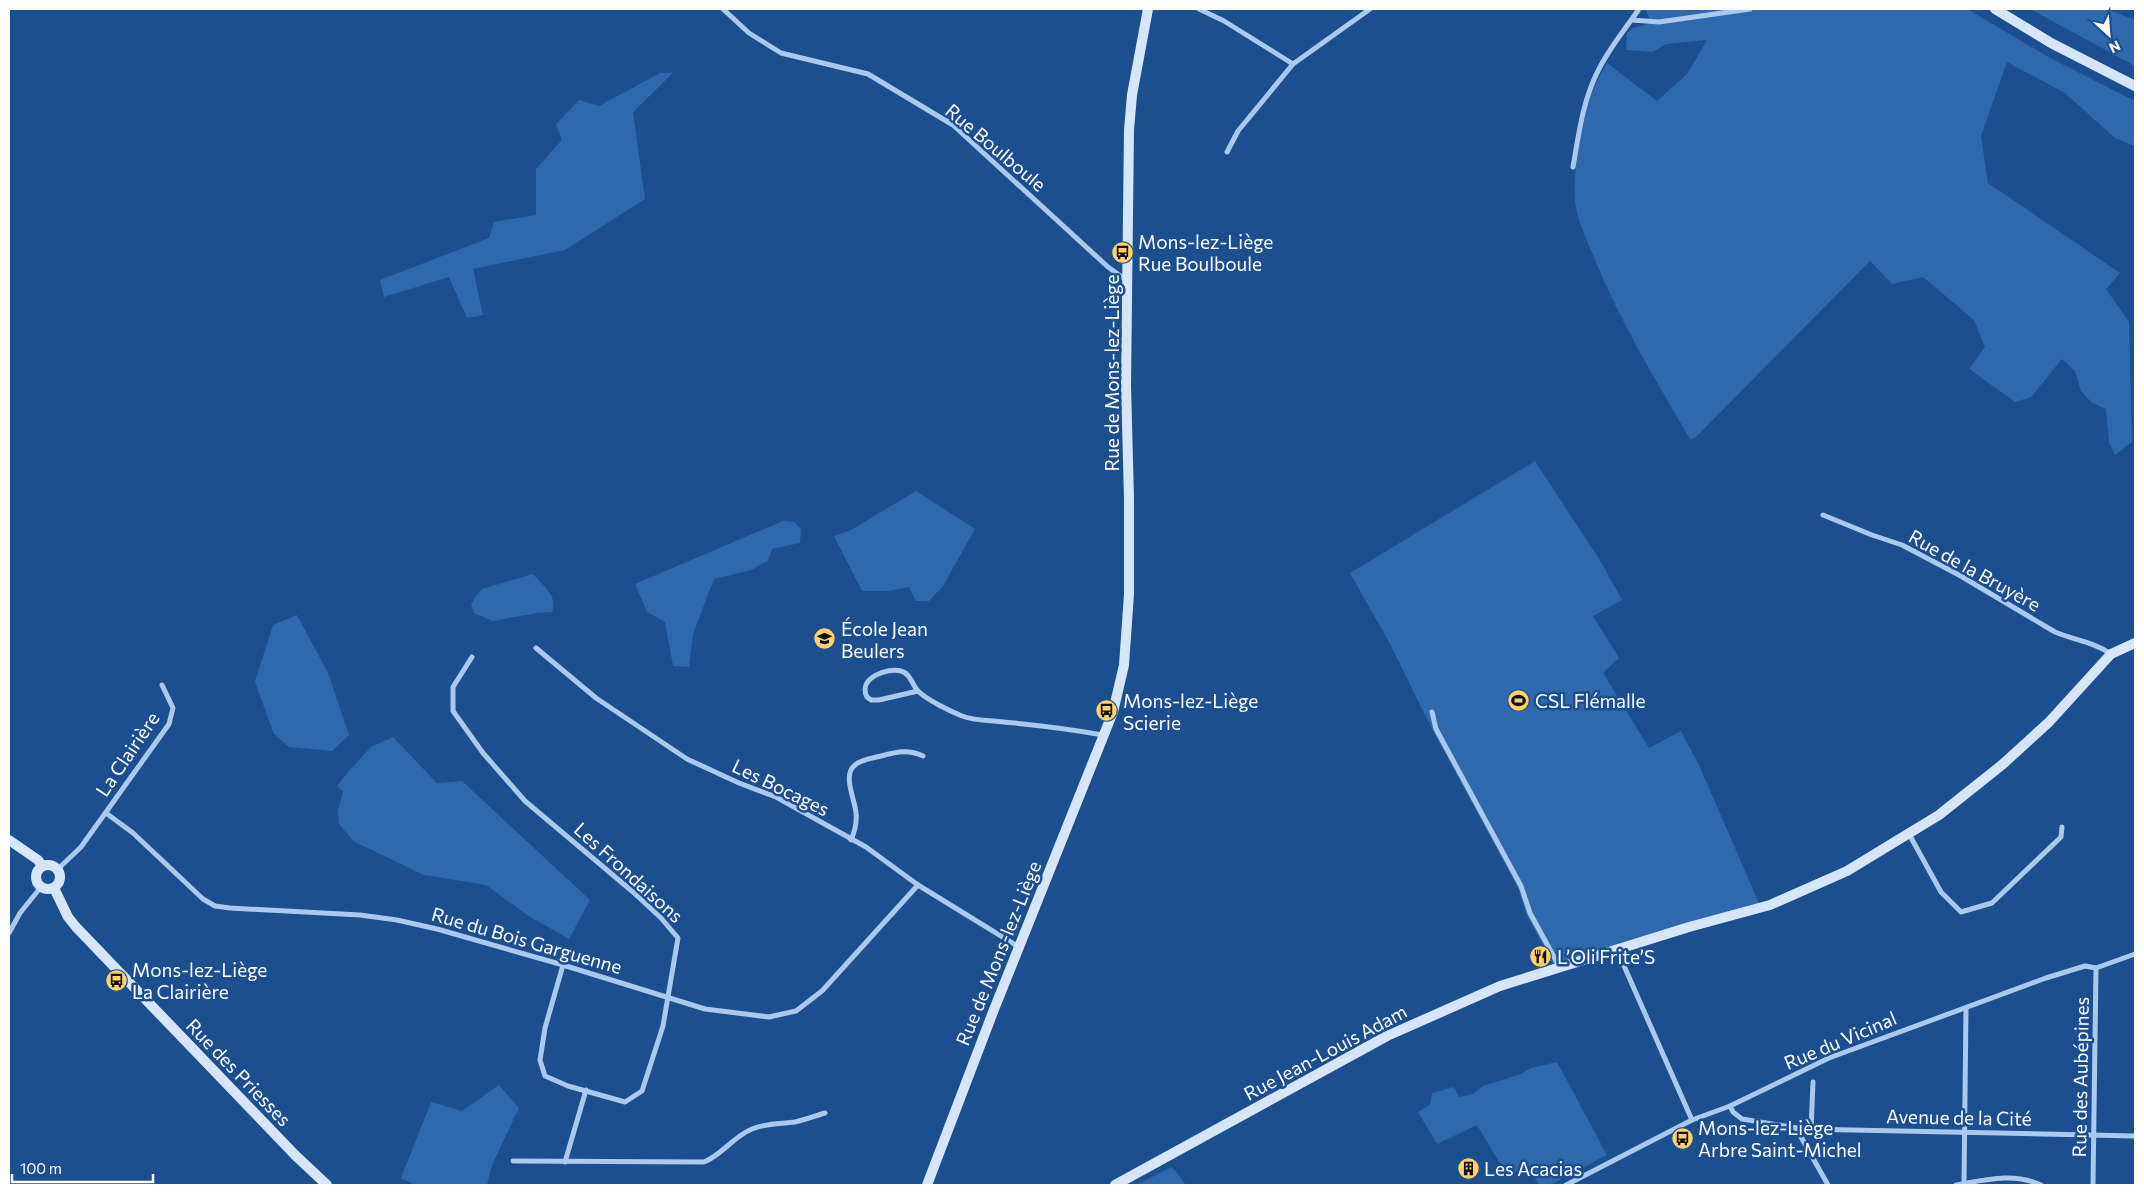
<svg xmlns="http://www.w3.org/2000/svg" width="2144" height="1194" font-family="Commissioner,sans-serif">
  <rect width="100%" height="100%" fill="#1b4f8f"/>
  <g fill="#2e69ad">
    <path d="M1645,9H1967L2050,58L2135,101V146L2115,138L2065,93L2007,62L1981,136L1988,183L2120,273L2106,289L2129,322L2132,442L2115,455L2109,443L2106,409L2091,402L2081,391L2075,371L2062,359L2031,397L2015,402L1969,369L1985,347L1974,320L1923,277L1892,284L1870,261L1695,438L1690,439C1655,379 1619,320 1593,255C1586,238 1577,220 1575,201C1573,173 1581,115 1593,90C1597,80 1602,72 1607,63L1657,101L1687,74L1707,40L1666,44L1653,52L1626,50L1627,33L1633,28L1648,24L1649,17Z"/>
    <polygon points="2030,9 2107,9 2135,20 2135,66"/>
    <polygon points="660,73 673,73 633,112 645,199 565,250 473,269 483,315 467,318 449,277 384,297 380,280 489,238 494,222 536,215 536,169 562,140 556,124 579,100 599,106"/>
    <polygon points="1535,461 1601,562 1622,600 1593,616 1619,658 1603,673 1649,748 1681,731 1698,763 1759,903 1553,964 1525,912 1519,890 1431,727 1389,642 1350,573"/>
    <polygon points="916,491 975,529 943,586 929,601 916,601 909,587 888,591 862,591 834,536 851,530"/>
    <polygon points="783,521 794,522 801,529 800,543 772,549 768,561 751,570 714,579 693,634 689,667 673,666 665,622 647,612 635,584"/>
    <path d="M533,574C544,587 558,595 552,612L537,613L493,621L474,613L471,605L475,597L482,589Z"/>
    <polygon points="297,615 328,673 349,735 332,751 289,747 274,734 255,682 273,625"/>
    <polygon points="393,737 437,783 462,781 590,900 569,939 527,915 486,885 424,875 353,841 339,824 338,810 343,791 337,786 348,772 371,747"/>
    <polygon points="1557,1062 1607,1155 1550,1185 1539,1185 1527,1167 1507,1175 1477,1125 1437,1144 1418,1112 1430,1105 1432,1093 1454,1087 1459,1097 1473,1094 1483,1086 1521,1074 1531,1068"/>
    <polygon points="499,1085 519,1108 492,1165 487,1185 415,1185 401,1178 431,1102 462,1111"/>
    <polygon points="1172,1167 1186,1185 1136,1185"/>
  </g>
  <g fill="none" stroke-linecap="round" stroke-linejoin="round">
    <g stroke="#a9c9ee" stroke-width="5">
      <polyline points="723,9 749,33 781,53 868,74 953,125 1108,267 1126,280"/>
      <polyline points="1199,9 1224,21 1293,64"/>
      <polyline points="1632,20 1659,22 1750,9"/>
      <polyline points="1227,152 1238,131 1293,64 1370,9"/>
      <path d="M1573,167C1579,133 1583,98 1600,67C1611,46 1626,28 1639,9"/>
      <path d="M1823,515L1872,535L1902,545L1959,575L2055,632C2074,640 2094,642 2111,654"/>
      <polyline points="536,648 596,698 687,759 739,783 776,797 866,847 918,885 1019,947"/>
      <polyline points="472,657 453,687 453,711 483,753 525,801 633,892 661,918 678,938 663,1026 642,1091 625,1102 568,1086 545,1076 540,1060 545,1028 563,965"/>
      <path d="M918,691L879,700H871L867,697C857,678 888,667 901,671C911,674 912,685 918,691C927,700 950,711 962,716C974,721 991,720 1004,722C1037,725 1070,729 1103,735"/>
      <polyline points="1432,712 1436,729 1521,886 1530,913 1560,968"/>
      <polyline points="106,813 133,833 203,899 215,906 230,908 360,915 397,920 437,929 563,965 705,1009 769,1017 796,1011 822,991 918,885"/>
      <polyline points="1909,834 1941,892 1961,912 1992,903 2061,837 2062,827"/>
      <path d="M851,840C855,831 857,822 856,813C855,799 842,775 855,765C862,759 873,758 881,756C897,752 908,749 923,756"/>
      <polyline points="57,870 81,847 169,724 173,708 162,685"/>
      <polyline points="9,933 20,913 41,887"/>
      <polyline points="1617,950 1692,1120"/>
      <polyline points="1730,1106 1733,1112 1742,1119 1803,1129 2135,1136"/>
      <polyline points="1796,1128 1828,1185"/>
      <polyline points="1811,1130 1813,1082"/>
      <path d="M513,1161L704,1162C722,1155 734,1136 752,1129C766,1123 780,1124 795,1122C805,1120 815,1116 825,1113"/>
      <polyline points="565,1162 586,1090"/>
      <polyline points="1964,1184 1966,1008"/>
      <polyline points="1566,1185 1692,1120 1730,1106 1829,1058 2046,978 2085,966 2096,968 2135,954"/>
      <path d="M1956,1185C1985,1180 2013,1172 2041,1185"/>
      <polyline points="2093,1185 2096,968"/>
    </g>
    <g stroke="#d6e6fa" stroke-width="10">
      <polyline points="1995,9 2051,43 2135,86"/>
      <polyline points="9,840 38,860 42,866"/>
      <circle cx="48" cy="877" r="12"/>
      <polyline points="54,888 68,917 76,927 295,1155 327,1185"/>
      <polyline points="927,1185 993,1012 1113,712 1124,665 1129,594 1129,499 1126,385 1129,130 1132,95 1148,9"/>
      <polyline points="1115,1185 1387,1036 1500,986 1689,927 1770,905 1847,871 1939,815 2003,764 2049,722 2111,654 2135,643"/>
    </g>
  </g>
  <defs>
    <symbol id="bus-disc" viewBox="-11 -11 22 22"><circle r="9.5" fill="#ffd166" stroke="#1b4f8f"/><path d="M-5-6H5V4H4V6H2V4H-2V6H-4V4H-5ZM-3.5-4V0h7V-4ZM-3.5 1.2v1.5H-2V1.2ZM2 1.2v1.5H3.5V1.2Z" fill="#111"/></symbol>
    <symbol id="school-disc" viewBox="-11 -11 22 22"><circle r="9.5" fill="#ffd166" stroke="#1b4f8f"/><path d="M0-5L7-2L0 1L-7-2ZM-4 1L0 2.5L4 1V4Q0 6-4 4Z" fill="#111"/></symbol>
    <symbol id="stadium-disc" viewBox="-11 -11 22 22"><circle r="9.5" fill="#ffd166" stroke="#1b4f8f"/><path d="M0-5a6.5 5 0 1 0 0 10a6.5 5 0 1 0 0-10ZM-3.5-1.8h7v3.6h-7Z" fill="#111"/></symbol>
    <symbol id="restaurant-disc" viewBox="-11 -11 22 22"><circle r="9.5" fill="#ffd166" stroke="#1b4f8f"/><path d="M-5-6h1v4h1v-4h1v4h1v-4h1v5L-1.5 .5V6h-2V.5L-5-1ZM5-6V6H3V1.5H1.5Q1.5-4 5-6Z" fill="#111"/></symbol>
    <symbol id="building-disc" viewBox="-11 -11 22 22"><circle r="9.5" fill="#ffd166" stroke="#1b4f8f"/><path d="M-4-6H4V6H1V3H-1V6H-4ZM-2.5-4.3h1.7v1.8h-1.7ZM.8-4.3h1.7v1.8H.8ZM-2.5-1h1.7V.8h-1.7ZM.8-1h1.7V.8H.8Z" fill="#111"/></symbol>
  </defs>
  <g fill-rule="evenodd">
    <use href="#bus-disc" x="1110" y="240" width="25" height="25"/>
    <use href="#school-disc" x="812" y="626" width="25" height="25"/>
    <use href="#stadium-disc" x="1506" y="688" width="25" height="25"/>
    <use href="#bus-disc" x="1094" y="698" width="25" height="25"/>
    <use href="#restaurant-disc" x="1528" y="944" width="25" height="25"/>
    <use href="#bus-disc" x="104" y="968" width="25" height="25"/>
    <use href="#bus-disc" x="1670" y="1126" width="25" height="25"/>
    <use href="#building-disc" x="1456" y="1156" width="25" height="25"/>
  </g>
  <g text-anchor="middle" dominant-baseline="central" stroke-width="5" stroke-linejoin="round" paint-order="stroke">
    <g font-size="19" fill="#fff" stroke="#1b4f8f">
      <text transform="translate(996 147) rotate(40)">Rue Boulboule</text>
      <text transform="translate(1111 373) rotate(-90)">Rue de Mons-lez-Liège</text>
      <text transform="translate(1975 570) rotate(29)">Rue de la Bruyère</text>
      <text transform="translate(127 754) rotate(-56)">La Clairière</text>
      <text transform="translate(781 787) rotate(26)">Les Bocages</text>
      <text transform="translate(629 872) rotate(42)">Les Frondaisons</text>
      <text transform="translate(527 940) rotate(16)">Rue du Bois Garguenne</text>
      <text transform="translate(998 953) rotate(-68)">Rue de Mons-lez-Liège</text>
      <text transform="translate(1840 1040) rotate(-23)">Rue du Vicinal</text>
      <text transform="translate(1325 1052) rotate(-28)">Rue Jean-Louis Adam</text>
      <text transform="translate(239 1072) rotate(46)">Rue des Priesses</text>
      <text transform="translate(2080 1077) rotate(-89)">Rue des Aubépines</text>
      <text transform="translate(1959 1117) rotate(1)">Avenue de la Cité</text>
    </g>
    <g font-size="19" fill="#fff" stroke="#1b4f8f" text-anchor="start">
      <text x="1138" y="241">Mons-lez-Liège<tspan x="1138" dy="22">Rue Boulboule</tspan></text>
      <text x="841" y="628">École Jean<tspan x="841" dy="22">Beulers</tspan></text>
      <text x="1123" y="700">Mons-lez-Liège<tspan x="1123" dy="22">Scierie</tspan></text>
      <text x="1535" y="700">CSL Flémalle</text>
      <text x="1557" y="956">L’Oli Frite’S</text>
      <text x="132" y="969">Mons-lez-Liège<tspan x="132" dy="22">La Clairière</tspan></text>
      <text x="1698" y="1127">Mons-lez-Liège<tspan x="1698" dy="22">Arbre Saint-Michel</tspan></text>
      <text x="1484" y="1168">Les Acacias</text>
    </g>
  </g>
  <rect width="2144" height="1194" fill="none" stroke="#ffffff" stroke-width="20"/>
  <g transform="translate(2109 35) rotate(154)" stroke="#1b4f8f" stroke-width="4" paint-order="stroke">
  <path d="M0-4L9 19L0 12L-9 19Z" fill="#ffffff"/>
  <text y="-8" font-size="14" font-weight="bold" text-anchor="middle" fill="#ffffff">N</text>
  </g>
  <path d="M12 1174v8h141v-8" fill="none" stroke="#ffffff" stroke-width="2.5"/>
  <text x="20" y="1174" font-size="15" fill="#ffffff" stroke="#1b4f8f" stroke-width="4" paint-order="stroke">100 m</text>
</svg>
